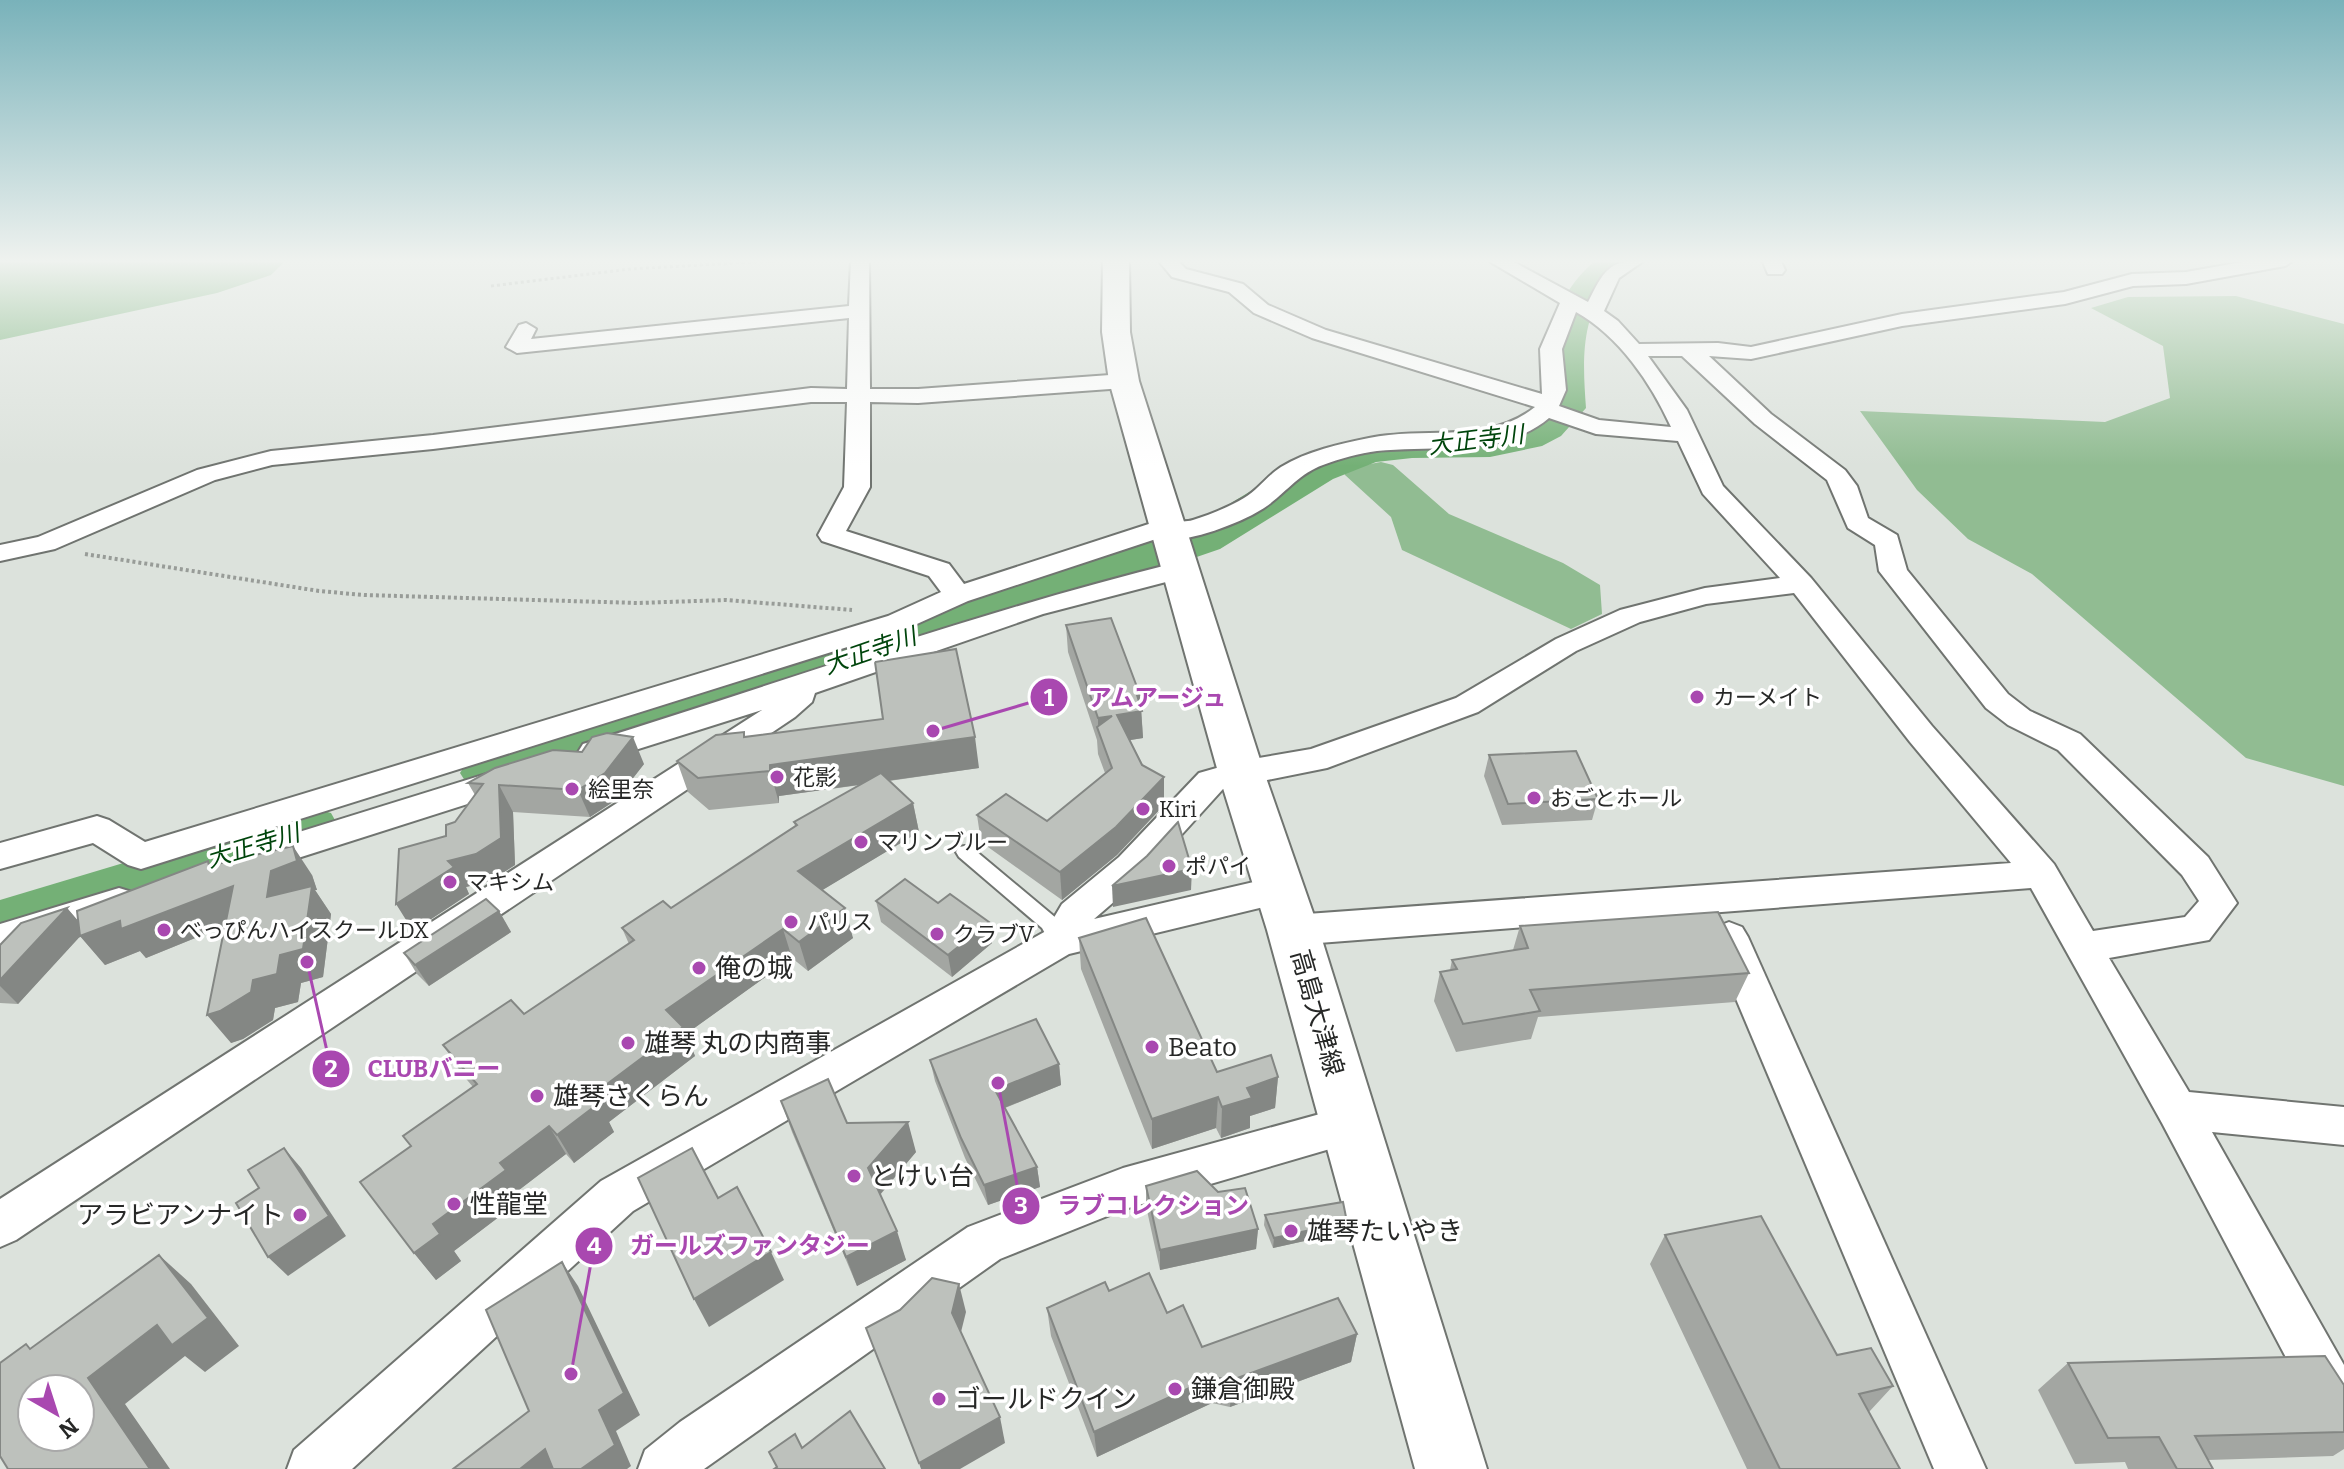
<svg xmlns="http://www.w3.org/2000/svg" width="2344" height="1469" font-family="Bitter,'Noto Sans JP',serif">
  <rect width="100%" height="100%" fill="#dce2dc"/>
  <g fill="#91bc92">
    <polygon points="2236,296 2344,324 2344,786 2246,758 2032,574 1968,539 1917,490 1860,411 2105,422 2170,398 2163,346 2091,308 2128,297"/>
    <polygon points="1381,462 1393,465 1449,514 1563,563 1600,585 1602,614 1571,629 1402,550 1391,517 1345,475 1343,469"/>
  </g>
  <polygon fill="#74b076" points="0,260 286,260 271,275 217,293 0,340"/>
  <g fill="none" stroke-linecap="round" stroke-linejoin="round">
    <g fill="#74b076" fill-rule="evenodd">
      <path d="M1596,260H1632C1625,270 1613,276 1606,286C1580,323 1583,366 1586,408L1561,436L1542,446L1490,457L1412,458L1376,462L1333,479L1220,549L756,708L489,793L469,787L460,773L469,759L718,684L1188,529L1279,474L1327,450L1394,433L1507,429L1529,420L1546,405C1545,349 1549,299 1596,260Z"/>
      <polygon points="310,807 331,813 340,829 331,845 0,950 0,900"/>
    </g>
    <defs>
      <polygon id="service" points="965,846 971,847 1056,918 1068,941 1066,946 1059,948 1052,946 1042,928 959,857 956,852 959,847"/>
      <g id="minor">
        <path d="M851,260H869L870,389H918L1124,374L1135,381L1124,388L918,403L870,402V487L846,531L949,564L964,584L1158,521C1171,518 1180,524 1193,520C1209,515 1229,507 1244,498C1258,490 1268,475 1281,467C1307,451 1340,444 1369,438C1425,426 1488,445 1535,407L1312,338L1254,313L1229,292L1172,277L1158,260H1177L1186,269L1243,284L1268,305L1326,330L1542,394L1540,349L1560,303L1487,260H1510L1588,302C1604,271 1608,260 1645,260L1619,278L1604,311L1618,321L1639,344L1718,343L1751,347L1902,314L2064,292L2132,274L2186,272L2254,260H2294L2285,266L2186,284L2133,286L2065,304L1902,326L1751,359L1709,356L1771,414L1845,470L1857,486L1868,518L1897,535L1907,570L2008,694L2030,711L2080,734L2208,857L2237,903L2209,940L2109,958L2189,1092L2344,1107V1145L2212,1132L2344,1365V1440L2326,1433L2162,1123L2031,888L1293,945L1280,940L1274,930L1280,920L1293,915L2011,863L1910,742L1794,593L1706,604L1640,622L1576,651L1478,712L1327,768L1223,789L1145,875L1094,919L1280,876L1293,880L1298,890L1293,900L1069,954L633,1211L352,1469H287L294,1450L601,1181L1046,931L1062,904L1119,857L1199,773L1241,761L1311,749L1456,698L1556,639L1620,610L1705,588L1780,578L1703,494L1678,441L1596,434L1549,418C1503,457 1433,445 1377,451C1360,453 1339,459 1323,465C1298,474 1285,494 1264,508C1243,522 1183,546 1159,538L968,601L908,628L141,869L128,865L93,843L0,869V843L97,816L109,820L145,842L888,616L941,592L929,576L822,541L818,535L844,487L847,402H811L433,449L272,465L215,480L55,549L0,561V545L38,537L197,470L271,451L433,435L811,388L847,389L849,318L517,353L506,347L519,325L526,323L536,329L531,339L849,306ZM1576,312C1619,336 1651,383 1671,427L1599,420L1559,406L1566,390L1562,349ZM1648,356H1682L1755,424L1827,480L1848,528L1875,545L1879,571L1986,708L2008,725L2058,750L2182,875L2199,901L2185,917L2093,931L2054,864L1932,726L1811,578L1723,486L1687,410Z"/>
        <polygon points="1762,260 1780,260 1785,270 1782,274 1768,274"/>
        <path d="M1179,562L1189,564L1193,570L1189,576L1043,614L815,693L812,702L795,717L16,1240L0,1247V1199L762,710L594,763L583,760L578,752L583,744C781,683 977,612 1179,562Z"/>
        <polygon points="512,766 524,770 529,778 524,786 251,873 238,869 233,860 238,851"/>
        <polygon points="119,888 132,892 137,902 132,912 0,954 0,924"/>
        <polygon points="1729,922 1742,927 1748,937 1986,1469 1934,1469 1710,937 1716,927"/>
        <polygon points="1349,1106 1364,1111 1370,1125 1364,1139 1125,1209 1000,1259 704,1469 638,1469 645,1450 680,1422 968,1227 1123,1168"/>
      </g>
      <polygon id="secondary" points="1103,260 1129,260 1130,332 1139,381 1264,772 1319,930 1487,1469 1415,1469 1267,930 1218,772 1109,381 1102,332"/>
    </defs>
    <use href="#service" stroke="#707470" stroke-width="4"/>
    <use href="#minor" stroke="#707470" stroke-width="4"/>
    <use href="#secondary" stroke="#707470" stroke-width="4"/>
    <polyline stroke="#989c98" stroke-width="3" stroke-dasharray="3 3" stroke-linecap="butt" points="491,286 630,269 789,260"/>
    <polyline stroke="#989c98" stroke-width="4" stroke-dasharray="3 3" stroke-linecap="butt" points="85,554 319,591 364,595 638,603 726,600 852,610"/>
    <use href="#service" fill="#fff" fill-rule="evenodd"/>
    <use href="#minor" fill="#fff" fill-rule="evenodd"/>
    <use href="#secondary" fill="#fff" fill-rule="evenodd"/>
  </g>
  <g fill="#a3a6a2">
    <polygon points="1066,625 1141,706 1143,738 1130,740 1164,805 1117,855 1062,900 981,842 977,815 1047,821 1105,773 1098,754 1097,740 1068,652"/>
    <polygon points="745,737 979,768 889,781 913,803 919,832 822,890 853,938 808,971 792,958 686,1034 695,1056 609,1122 614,1132 574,1163 566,1154 519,1190 524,1198 454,1251 461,1261 436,1280 414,1253 411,1146 473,1087 462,1074 443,1045 524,1014 629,944 622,928 671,908 795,826 794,822 860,785 779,796 779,803 709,810 688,792 677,761"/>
    <polygon points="582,752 644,764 616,800 590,817 513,812 515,865 490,881 466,887 469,894 413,931 446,836 475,795 468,783"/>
    <polygon points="1489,755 1598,799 1592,820 1502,825 1484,776"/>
    <polygon points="208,861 211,866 312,875 317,890 315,890 331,914 323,977 301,983 298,1002 275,1008 273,1020 243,1039 231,1043 225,926 146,958 140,951 105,965 80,936 18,1004 0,1003 0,945 67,908 78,921"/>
    <polygon points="876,901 938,903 989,922 992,943 952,977 881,922"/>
    <polygon points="499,911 511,932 429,986 417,974 404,953"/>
    <polygon points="1520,926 1749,973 1735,1002 1538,1017 1531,1039 1456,1052 1434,1001 1440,972 1450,970 1452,960 1513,950"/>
    <polygon points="1079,938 1217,1072 1278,1077 1275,1108 1250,1116 1250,1128 1221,1138 1216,1128 1152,1149 1081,969"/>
    <polygon points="930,1060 1059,1064 1061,1085 1005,1108 1037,1167 1040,1187 988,1205 965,1158 935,1081"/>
    <polygon points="781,1101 847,1123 916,1152 880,1195 906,1260 857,1286 792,1132"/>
    <polygon points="1146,1186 1218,1192 1258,1229 1256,1249 1160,1270 1146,1206"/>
    <polygon points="1265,1215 1347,1222 1345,1232 1273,1248 1264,1225"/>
    <polygon points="1665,1235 1837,1355 1893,1386 1869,1412 1900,1469 1747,1469 1650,1264"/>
    <polygon points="1109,1291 1167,1313 1202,1347 1357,1334 1351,1362 1230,1407 1212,1403 1097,1457 1051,1336 1047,1308"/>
    <polygon points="2068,1363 2344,1385 2344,1449 2333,1456 2208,1460 2213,1469 2128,1469 2125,1462 2075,1464 2038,1390"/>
  </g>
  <g fill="#848784">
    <polygon points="1137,695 1140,695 1143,738 1118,742 1117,715"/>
    <polygon points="1112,716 1098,732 1098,718"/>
    <polygon points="633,737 644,764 616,800 590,817 578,790"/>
    <polygon points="975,737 979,768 779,796 779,803 770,771 770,765"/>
    <polygon points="1164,777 1164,805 1117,855 1062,900 1060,872"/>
    <polygon points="499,785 513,812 515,865 490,881 466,887 469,894 413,931 396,904"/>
    <polygon points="913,803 919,832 806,900 798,871"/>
    <polygon points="293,846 312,875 317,890 315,890 331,914 323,977 301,983 298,1002 275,1008 273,1020 243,1039 231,1043 207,1015 253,980 280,955 267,897 271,871"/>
    <polygon points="208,861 228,888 233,886 254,914 146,958 140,951 105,965 80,936 209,866"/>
    <polygon points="1192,869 1191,890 1113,907 1112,886"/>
    <polygon points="67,908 86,930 18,1004 0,986 0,980"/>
    <polygon points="845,908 853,938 808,971 799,942"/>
    <polygon points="499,911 511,932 429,986 415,965"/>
    <polygon points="989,922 992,943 952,977 948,955"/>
    <polygon points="783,929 792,958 686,1034 695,1056 609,1122 614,1132 574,1163 557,1135 666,1010"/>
    <polygon points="1059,1064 1061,1085 999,1110 995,1090"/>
    <polygon points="1278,1077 1275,1108 1250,1116 1250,1128 1221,1138 1222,1107 1247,1088"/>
    <polygon points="1218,1097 1216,1128 1152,1149 1152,1119"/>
    <polygon points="908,1122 916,1152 877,1198 868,1168"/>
    <polygon points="549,1126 566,1154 519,1190 524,1198 454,1251 461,1261 436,1280 414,1253 433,1224 500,1163"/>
    <polygon points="284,1148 301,1168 346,1236 288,1276 268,1257"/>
    <polygon points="1037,1167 1040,1187 988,1205 984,1185"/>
    <polygon points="1347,1222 1345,1232 1273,1248 1274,1238"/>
    <polygon points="1258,1229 1256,1249 1160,1270 1160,1250"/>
    <polygon points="897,1231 906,1260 857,1286 846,1257"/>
    <polygon points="771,1252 784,1280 709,1327 694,1299"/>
    <polygon points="159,1255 191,1284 239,1346 205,1372 185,1356 125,1404 170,1469 150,1469 88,1378"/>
    <polygon points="562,1262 578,1286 640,1415 616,1431 631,1466 627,1469 581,1469 599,1410"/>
    <polygon points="959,1284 966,1312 959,1340 952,1313"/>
    <polygon points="1357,1334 1351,1362 1230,1407 1232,1380"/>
    <polygon points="1213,1377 1212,1403 1097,1457 1094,1432"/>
    <polygon points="1000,1417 1005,1443 960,1469 921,1469 919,1463"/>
    <polygon points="545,1449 562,1469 520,1469"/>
  </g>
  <g fill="#bdc1bc" stroke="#848784" stroke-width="2" fill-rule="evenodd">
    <polygon points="1111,618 1140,695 1137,695 1142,711 1117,715 1142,765 1164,777 1116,827 1060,872 977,815 1006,794 1047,821 1112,768 1097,727 1112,716 1098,718 1066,625"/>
    <polygon points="956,649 975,737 770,765 770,771 698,778 677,761 716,735 744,732 744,737 883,719 875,662"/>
    <polygon points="607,733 633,737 605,773 578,790 499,785 501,838 476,854 448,861 454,867 396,904 399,849 446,836 446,825 455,822 483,784 468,783 495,768 553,750 582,752 592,737"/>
    <polygon points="1576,751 1598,799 1508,804 1489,755"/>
    <polygon points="881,773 913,803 798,871 845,908 799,942 783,929 666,1010 683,1027 591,1096 599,1103 557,1135 549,1126 500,1163 506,1170 433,1224 440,1234 414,1253 360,1182 411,1146 403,1136 477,1084 443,1045 511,1000 524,1014 634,940 622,928 663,901 671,908 797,825 794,822"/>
    <polygon points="1178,822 1192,869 1112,886 1147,856"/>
    <polygon points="293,846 297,861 271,871 267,897 312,886 303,949 280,955 277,974 253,980 251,992 220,1011 207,1015 233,886 121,929 120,921 80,936 77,911 208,861 209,866"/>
    <polygon points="905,879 938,903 950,894 989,922 948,955 876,901"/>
    <polygon points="486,899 499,911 415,965 404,953"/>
    <polygon points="67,908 0,980 0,945 21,923"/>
    <polygon points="1718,912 1749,973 1530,990 1540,1011 1463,1024 1440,972 1457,969 1452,960 1528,948 1520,926"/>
    <polygon points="1146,918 1217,1072 1271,1055 1278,1077 1247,1088 1252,1098 1222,1107 1218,1097 1152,1119 1079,938"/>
    <polygon points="1036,1019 1059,1064 995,1090 1037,1167 984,1185 961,1138 930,1060"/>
    <polygon points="828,1079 847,1123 908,1122 868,1168 897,1231 846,1257 781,1101"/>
    <polygon points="284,1148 329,1216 268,1257 236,1203 259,1188 248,1170"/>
    <polygon points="692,1148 718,1198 737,1187 771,1252 694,1299 638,1178"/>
    <polygon points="1197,1171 1218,1192 1245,1188 1258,1229 1160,1250 1146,1186"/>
    <polygon points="1343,1202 1347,1222 1274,1238 1265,1215"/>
    <polygon points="1761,1216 1837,1355 1871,1348 1893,1386 1859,1394 1900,1469 1780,1469 1665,1235"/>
    <path d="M159,1255L208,1318L172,1345L157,1325L88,1378L150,1469H8L0,1456V1363L26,1344L30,1349ZM32,1389H80V1437H32Z"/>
    <polygon points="562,1262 624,1393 599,1410 615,1445 581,1469 553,1469 545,1449 520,1469 453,1469 529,1411 486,1310"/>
    <polygon points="1149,1273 1167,1313 1183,1305 1202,1347 1338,1298 1357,1334 1232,1380 1213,1377 1094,1432 1047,1308 1105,1282 1109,1291"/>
    <polygon points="932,1278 959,1284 952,1313 1000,1417 919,1463 866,1328 900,1310"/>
    <polygon points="2325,1356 2344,1385 2344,1432 2195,1436 2213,1469 2177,1469 2159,1437 2108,1438 2068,1363"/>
    <polygon points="850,1411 885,1469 774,1469 777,1467 769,1452 795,1434 802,1448"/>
  </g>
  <linearGradient id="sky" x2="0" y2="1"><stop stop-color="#79b2ba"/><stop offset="0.56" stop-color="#eff2ef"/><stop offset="1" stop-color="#eff2ef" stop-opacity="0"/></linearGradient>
  <rect width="2344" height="466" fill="url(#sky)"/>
  <g fill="#a948b0" stroke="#fff" stroke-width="3">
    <circle cx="1697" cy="697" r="8"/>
    <circle cx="777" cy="777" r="8"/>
    <circle cx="572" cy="789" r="8"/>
    <circle cx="1534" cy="798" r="8"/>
    <circle cx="1143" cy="809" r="8"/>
    <circle cx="861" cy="842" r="8"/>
    <circle cx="1169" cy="866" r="8"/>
    <circle cx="450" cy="882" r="8"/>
    <circle cx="791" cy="922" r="8"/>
    <circle cx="164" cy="930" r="8"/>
    <circle cx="937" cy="934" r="8"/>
    <circle cx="699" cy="968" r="8"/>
    <circle cx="628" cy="1043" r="8"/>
    <circle cx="1152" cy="1047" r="8"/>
    <circle cx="537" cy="1096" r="8"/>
    <circle cx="854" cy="1176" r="8"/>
    <circle cx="454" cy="1204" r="8"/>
    <circle cx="300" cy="1215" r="8"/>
    <circle cx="1291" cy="1231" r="8"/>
    <circle cx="1175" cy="1389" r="8"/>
    <circle cx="939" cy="1399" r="8"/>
  </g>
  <g text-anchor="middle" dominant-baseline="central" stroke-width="7" stroke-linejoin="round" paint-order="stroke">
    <g font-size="22" fill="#272827" stroke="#fff" text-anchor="start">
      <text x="1713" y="697">カーメイト</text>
      <text x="793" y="777">花影</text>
      <text x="588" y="789">絵里奈</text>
      <text x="1550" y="798">おごとホール</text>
      <text x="1159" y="809">Kiri</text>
      <text x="877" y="842">マリンブルー</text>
      <text x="1185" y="866">ポパイ</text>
      <text x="466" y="882">マキシム</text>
      <text x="807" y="922">パリス</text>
      <text x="180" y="930">べっぴんハイスクールDX</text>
      <text x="953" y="934">クラブV</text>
    </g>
    <g font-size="24" font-style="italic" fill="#00450c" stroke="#fff">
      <text transform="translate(1476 440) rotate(-7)">大正寺川</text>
      <text transform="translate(870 651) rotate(-19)">大正寺川</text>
      <text transform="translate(253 846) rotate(-17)">大正寺川</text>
    </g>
    <g font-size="26" fill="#272827" stroke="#fff" text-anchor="start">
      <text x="715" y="968">俺の城</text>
      <text x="644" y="1043">雄琴 丸の内商事</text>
      <text x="1168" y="1047">Beato</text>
      <text x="553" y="1096">雄琴さくらん</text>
      <text x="870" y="1176">とけい台</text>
      <text x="470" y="1204">性龍堂</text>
      <text x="284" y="1215" text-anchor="end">アラビアンナイト</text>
      <text x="1307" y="1231">雄琴たいやき</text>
      <text x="1191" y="1389">鎌倉御殿</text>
      <text x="955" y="1399">ゴールドクイン</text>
    </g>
    <g font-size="26" fill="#272827" stroke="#fff">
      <text transform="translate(1317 1013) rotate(74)">高島大津線</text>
    </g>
  </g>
  <path fill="none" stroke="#a948b0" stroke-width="3" d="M933 731L1049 697M307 962L331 1069M998 1083L1021 1206M571 1374L594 1246"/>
  <g fill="#a948b0" stroke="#fff" stroke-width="3">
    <circle cx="933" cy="731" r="8"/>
    <circle cx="307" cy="962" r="8"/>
    <circle cx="998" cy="1083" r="8"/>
    <circle cx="571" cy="1374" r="8"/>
    <circle cx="1049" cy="697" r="20"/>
    <circle cx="331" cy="1069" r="20"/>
    <circle cx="1021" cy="1206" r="20"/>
    <circle cx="594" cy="1246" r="20"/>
  </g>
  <g font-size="24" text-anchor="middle" font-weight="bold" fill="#fff">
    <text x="1049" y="706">1</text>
    <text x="331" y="1077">2</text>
    <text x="1021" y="1214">3</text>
    <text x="594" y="1254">4</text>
  </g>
  <g font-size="24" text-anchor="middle" font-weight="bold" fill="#a948b0" stroke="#fff" stroke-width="7" stroke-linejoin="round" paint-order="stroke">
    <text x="1157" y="706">アムアージュ</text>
    <text x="434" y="1077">CLUBバニー</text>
    <text x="1153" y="1214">ラブコレクション</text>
    <text x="750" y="1254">ガールズファンタジー</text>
  </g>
  <g transform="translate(56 1413) rotate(141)"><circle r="38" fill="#ffffff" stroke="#a9a9a9" stroke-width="2"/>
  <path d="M0-6L14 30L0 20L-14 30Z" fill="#a948b0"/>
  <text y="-12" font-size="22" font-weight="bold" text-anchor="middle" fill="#272827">N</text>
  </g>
</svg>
